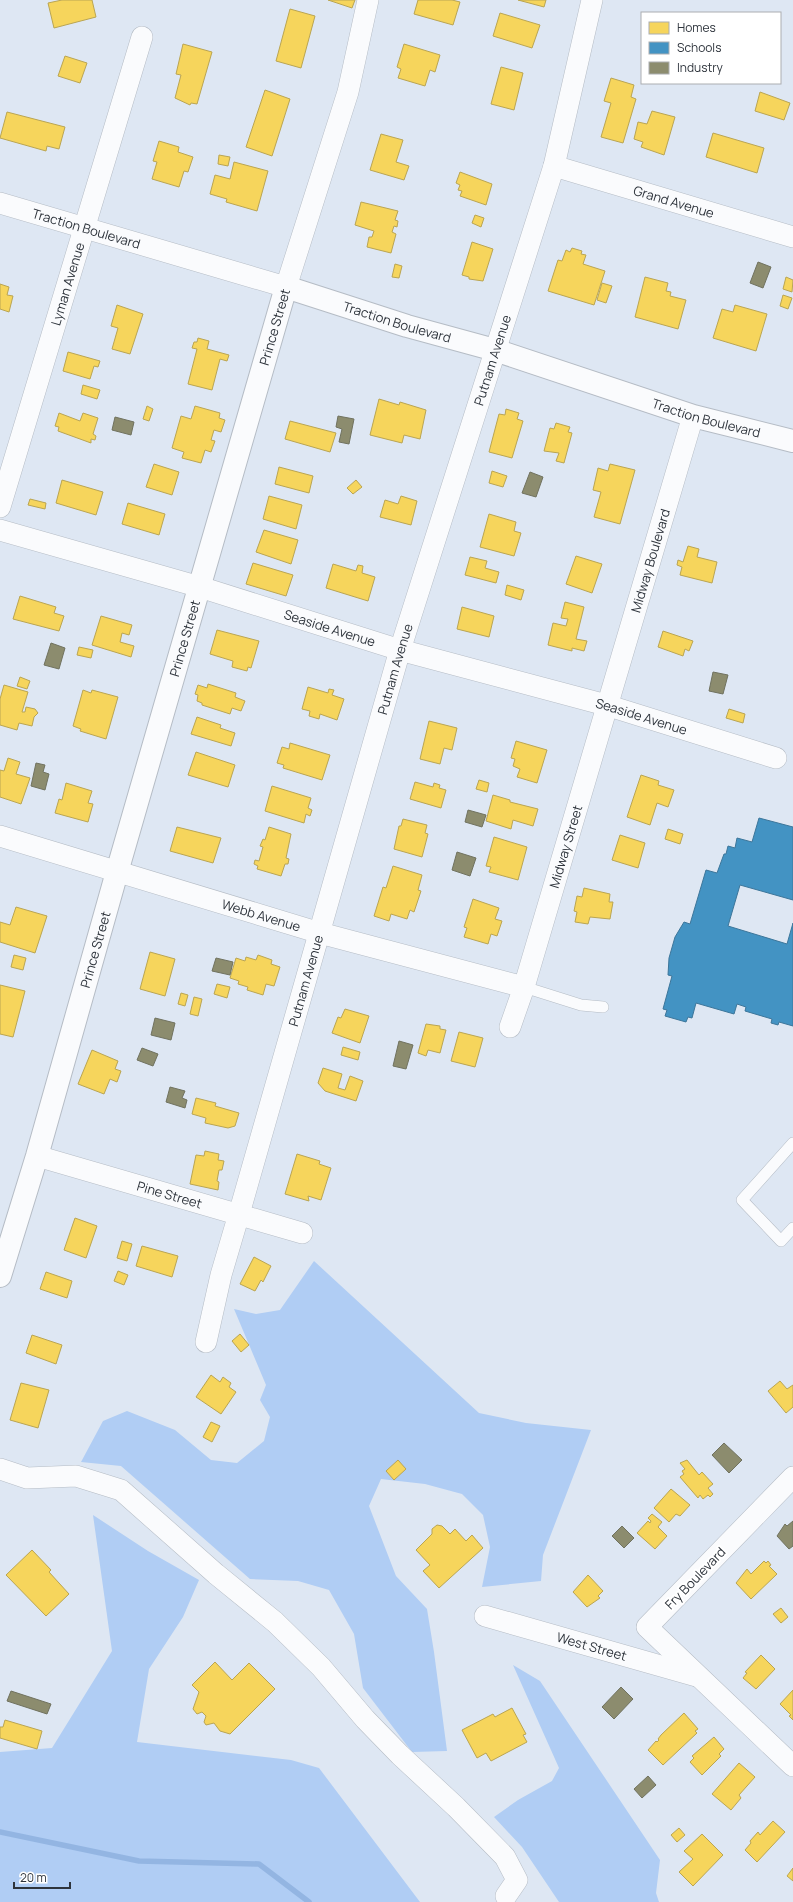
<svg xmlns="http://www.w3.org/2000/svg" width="793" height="1902" font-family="Manrope,sans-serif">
  <rect width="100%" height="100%" fill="#dee7f3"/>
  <g fill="#b0cdf4">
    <polygon points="314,1261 479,1413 526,1423 591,1430 543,1555 541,1581 482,1587 490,1547 483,1515 462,1494 425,1484 381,1479 369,1506 396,1576 427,1609 434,1652 447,1751 412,1752 363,1688 354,1634 329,1590 298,1581 250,1579 121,1466 81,1462 103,1421 127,1411 175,1430 211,1460 237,1463 264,1441 270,1417 260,1400 266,1385 234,1309 256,1314 280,1310"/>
    <polygon points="93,1515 148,1551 199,1580 183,1617 149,1669 137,1742 291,1760 319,1768 420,1902 0,1902 0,1752 52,1748 112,1651"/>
    <polygon points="513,1665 540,1681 660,1860 656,1893 659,1902 559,1902 522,1847 494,1817 518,1800 552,1781 559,1768"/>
  </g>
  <g fill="#f6d55c" stroke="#baa552">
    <polygon points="62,0 92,0 96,17 54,28 48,3"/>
    <polygon points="328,0 355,0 352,8"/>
    <polygon points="418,0 452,0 460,2 453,25 414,14"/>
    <polygon points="518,0 546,0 544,7"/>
    <polygon points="290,9 315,16 301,68 276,61"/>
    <polygon points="500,13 540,25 532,48 493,36"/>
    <polygon points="183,44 212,52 197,104 191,103 190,105 175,98 181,75 176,74"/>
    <polygon points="404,44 440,55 435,72 430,70 425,86 398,78 401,69 397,67"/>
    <polygon points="65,56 87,63 80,83 58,76"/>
    <polygon points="501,67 523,73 514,110 491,104"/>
    <polygon points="611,78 634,85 631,97 636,99 623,143 601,137 611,103 604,101"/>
    <polygon points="265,90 290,99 272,156 246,147"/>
    <polygon points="760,92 790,103 784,120 755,111"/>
    <polygon points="652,111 675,117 664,155 641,147 643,142 634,139 638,122 647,124"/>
    <polygon points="7,112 65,127 59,149 47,146 46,151 0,138"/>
    <polygon points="713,133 764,148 757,173 706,157"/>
    <polygon points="381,134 403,140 396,162 409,166 404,180 370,170"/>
    <polygon points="159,141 179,147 178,152 193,157 188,172 184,171 179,187 152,179 157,162 153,161"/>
    <polygon points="219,155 230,157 228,166 218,164"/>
    <polygon points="234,162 268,171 257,211 226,202 227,199 210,194 215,175 230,179"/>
    <polygon points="460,172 492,184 486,205 460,196 462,191 458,190 460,185 456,183"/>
    <polygon points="361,202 398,211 395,220 398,221 397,227 394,226 392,232 396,234 391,253 367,247 369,237 372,237 374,231 355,225"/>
    <polygon points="475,215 484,218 481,227 472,223"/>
    <polygon points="472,242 493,249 483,281 469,279 469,277 462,275"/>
    <polygon points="572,248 582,251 581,254 586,255 583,264 605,271 594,305 548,291 558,260 562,261 566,250 570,252"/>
    <polygon points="395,264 402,266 399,278 392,277"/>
    <polygon points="645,277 668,283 666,291 671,292 670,296 686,300 678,329 635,317"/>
    <polygon points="786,277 793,280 792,292 783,289"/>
    <polygon points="602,283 612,286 606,303 597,300"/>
    <polygon points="0,284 9,287 7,295 13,296 9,312 0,309"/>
    <polygon points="783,295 792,298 788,309 780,306"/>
    <polygon points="117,305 143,314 130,354 112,349 118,328 111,326"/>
    <polygon points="735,305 767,314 756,351 713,338 722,309 733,312"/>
    <polygon points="198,338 209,341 207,349 229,355 227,361 220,359 212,390 188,384 197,349 192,348 194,342 197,342"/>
    <polygon points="68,352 100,361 98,367 94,366 90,379 63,371"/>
    <polygon points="83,385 100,390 97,399 81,394"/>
    <polygon points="379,399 399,405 400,402 426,410 420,439 404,435 402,443 370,435"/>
    <polygon points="147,406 153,409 149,421 143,419"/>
    <polygon points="195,406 220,413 219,418 225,420 221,432 214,430 211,440 215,441 211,452 205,450 201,463 182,458 184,452 172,448 181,416 191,419"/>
    <polygon points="506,409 519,413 517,419 523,421 512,458 489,452 499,414 505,415"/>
    <polygon points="59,413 80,421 83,413 98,418 93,434 96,436 95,440 91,439 91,443 58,431 59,427 55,426"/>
    <polygon points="290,421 336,433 330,452 285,439"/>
    <polygon points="556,423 570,427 568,432 572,433 564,463 556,461 559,453 544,451 550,428 554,429"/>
    <polygon points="154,464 179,472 172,495 146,487"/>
    <polygon points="610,464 635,470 620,524 594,517 601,492 593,490 598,468 608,471"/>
    <polygon points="279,467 313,476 309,493 275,484"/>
    <polygon points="492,471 507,476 503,487 489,483"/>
    <polygon points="62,480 103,492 96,515 56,503"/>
    <polygon points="356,480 362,487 353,494 347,488"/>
    <polygon points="269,496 302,505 296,529 263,519"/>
    <polygon points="401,496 417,501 411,525 380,517 385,500 398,504"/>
    <polygon points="30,499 46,503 45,509 28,505"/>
    <polygon points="128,503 165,514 159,535 122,524"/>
    <polygon points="489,514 516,522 514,531 521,533 514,556 480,547"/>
    <polygon points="264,530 298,540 291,564 256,552"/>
    <polygon points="688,546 699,549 697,557 717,562 712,583 680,575 682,567 677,565 678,560 683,562"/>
    <polygon points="576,556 602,564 592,593 566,584"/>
    <polygon points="470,557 487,561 485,568 499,572 496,583 465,575"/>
    <polygon points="253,563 293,575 286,596 246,584"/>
    <polygon points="333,564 356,571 358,565 363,566 362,573 375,577 368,601 326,588"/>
    <polygon points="507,585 524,590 521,600 505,595"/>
    <polygon points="20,596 56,607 54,613 64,616 59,631 13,619"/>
    <polygon points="565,602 584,607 576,639 587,641 584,651 572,648 572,651 548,645 553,623 566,626 568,619 561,618"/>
    <polygon points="462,607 494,616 489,637 457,629"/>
    <polygon points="101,616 132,625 129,635 122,633 120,642 134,646 131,657 92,645"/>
    <polygon points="217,630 259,641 251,668 248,667 247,671 232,667 233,661 210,654"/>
    <polygon points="663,631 693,641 689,651 685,649 683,656 658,647"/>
    <polygon points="79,647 93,650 91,658 77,655"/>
    <polygon points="20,677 30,681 27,689 17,686"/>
    <polygon points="208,684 236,693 235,697 245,701 241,711 232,708 230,714 202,705 202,703 197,701 198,695 195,694 198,685 207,688"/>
    <polygon points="4,685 28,692 22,712 25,712 26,707 35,709 38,713 34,717 32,726 19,723 17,730 0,725 0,699"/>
    <polygon points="308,687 328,693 329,689 334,690 332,695 344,699 337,720 320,714 319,719 309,716 310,711 302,709"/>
    <polygon points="83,690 91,693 92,690 118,697 106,739 80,731 81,729 73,726"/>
    <polygon points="729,709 745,714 743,723 726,718"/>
    <polygon points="197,717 221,725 220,728 235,733 231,746 191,734"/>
    <polygon points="429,721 457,728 452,750 444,748 440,764 420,759"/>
    <polygon points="516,741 547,750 537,783 517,777 520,769 513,766 515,759 511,758"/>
    <polygon points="290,743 330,755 322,780 283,768 284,765 277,763 282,747 289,749"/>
    <polygon points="196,752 235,765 228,787 188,775"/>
    <polygon points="8,758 20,762 16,774 30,778 21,804 0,797 0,770 4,771"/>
    <polygon points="641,775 659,781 658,785 674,790 668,807 657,803 650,825 627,817"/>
    <polygon points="479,780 489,783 487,792 476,789"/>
    <polygon points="415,782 433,787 434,783 440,785 439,788 446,790 441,808 410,799"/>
    <polygon points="66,783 92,791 88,803 93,804 88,822 55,813 59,799 62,800"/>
    <polygon points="272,786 311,798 308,808 312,810 310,816 306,814 304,823 265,811"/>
    <polygon points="493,795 510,800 510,802 538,809 533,826 513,820 511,829 486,821"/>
    <polygon points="403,819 427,825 425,833 428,834 422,857 394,849 399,826 401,826"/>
    <polygon points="177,827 221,838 213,863 170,851"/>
    <polygon points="269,827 291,834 286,858 289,859 288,864 285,864 281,876 257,869 258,866 254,864 255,860 259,861 263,847 260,846 263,839 265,840"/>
    <polygon points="668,829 683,834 680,844 665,839"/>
    <polygon points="620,835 645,843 638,868 612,860"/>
    <polygon points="494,837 527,847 518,880 489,872 491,867 486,866"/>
    <polygon points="393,866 422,875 418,890 421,891 414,912 410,910 407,919 391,914 389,921 374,916 383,887 386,888"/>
    <polygon points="584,888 610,894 609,902 613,902 610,919 590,917 588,924 575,922 577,912 574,911 577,896 582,897"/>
    <polygon points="473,899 499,908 495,919 502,921 497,936 491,934 488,944 464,937 467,928 464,927"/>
    <polygon points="16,907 47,916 35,953 0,942 0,922 10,925"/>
    <polygon points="150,952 175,959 165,996 140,989"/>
    <polygon points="14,955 26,958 23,970 11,967"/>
    <polygon points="258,955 272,960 271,964 280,967 274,986 266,984 263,995 247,990 248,987 238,984 239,981 230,978 236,958 245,961 246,957 256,960"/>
    <polygon points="217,984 230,987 227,998 214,994"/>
    <polygon points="0,985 25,991 13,1037 0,1034"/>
    <polygon points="181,993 188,995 185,1006 178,1004"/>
    <polygon points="194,997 202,999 198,1016 190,1014"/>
    <polygon points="345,1009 369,1016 360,1043 332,1033 338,1017 341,1018"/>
    <polygon points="426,1024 440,1026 440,1029 446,1030 440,1053 428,1050 426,1056 418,1053"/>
    <polygon points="459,1032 483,1038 475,1067 451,1061"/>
    <polygon points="343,1047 360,1052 358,1060 341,1055"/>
    <polygon points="92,1050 118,1061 115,1069 121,1071 117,1082 110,1079 104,1094 78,1084"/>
    <polygon points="323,1068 342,1074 338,1088 345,1090 350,1076 363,1081 356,1101 325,1091 318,1083"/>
    <polygon points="196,1098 216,1103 215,1106 239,1113 235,1126 228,1128 205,1123 206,1118 192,1114"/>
    <polygon points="205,1151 219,1154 218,1160 224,1161 222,1170 219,1170 217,1181 219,1182 218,1190 190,1184 196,1155 204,1156"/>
    <polygon points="297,1154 320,1161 319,1164 331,1168 321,1200 308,1196 309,1201 285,1194"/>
    <polygon points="75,1218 97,1226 86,1258 64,1250"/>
    <polygon points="122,1241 132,1244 127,1261 117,1258"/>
    <polygon points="142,1246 178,1256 172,1277 136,1266"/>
    <polygon points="254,1257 271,1266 263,1282 261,1280 255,1291 240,1284"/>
    <polygon points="118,1271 128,1275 124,1285 114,1281"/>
    <polygon points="46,1272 72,1281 67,1298 40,1289"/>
    <polygon points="240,1334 249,1345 241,1352 232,1341"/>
    <polygon points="32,1335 62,1345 56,1364 26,1353"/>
    <polygon points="211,1375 220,1382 223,1377 231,1383 229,1387 236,1392 221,1414 196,1397"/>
    <polygon points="780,1381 787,1389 793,1385 793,1407 786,1413 768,1391"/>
    <polygon points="21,1383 49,1390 38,1428 10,1420"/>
    <polygon points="211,1422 220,1426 212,1442 203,1437"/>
    <polygon points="398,1460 406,1469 394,1480 386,1471"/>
    <polygon points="687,1460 699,1475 702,1472 713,1484 708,1488 713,1494 710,1497 708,1495 703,1499 700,1495 698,1498 680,1477 684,1474 682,1471 685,1469 680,1463"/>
    <polygon points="671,1489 690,1505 680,1516 676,1514 669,1522 654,1508"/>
    <polygon points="652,1514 662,1522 658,1527 667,1536 655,1549 637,1533 648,1521 650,1523 651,1521 648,1518"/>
    <polygon points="437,1525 442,1526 450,1534 455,1529 466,1541 472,1535 483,1548 439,1588 423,1571 430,1565 416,1550 432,1534 432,1529"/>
    <polygon points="32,1550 51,1570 49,1572 69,1594 46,1616 6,1575"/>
    <polygon points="764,1561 766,1563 768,1561 771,1565 769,1566 777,1574 751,1599 736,1583 747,1569 751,1574"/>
    <polygon points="588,1575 603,1591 598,1596 600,1598 587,1607 573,1592"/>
    <polygon points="781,1608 788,1617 781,1623 773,1614"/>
    <polygon points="761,1655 775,1669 756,1689 743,1678 747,1673 745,1672"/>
    <polygon points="215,1662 232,1680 249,1663 275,1689 230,1734 220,1731 214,1723 206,1725 204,1722 206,1716 202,1712 197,1714 193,1709 199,1692 192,1685"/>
    <polygon points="793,1690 793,1720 789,1716 791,1715 780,1704"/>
    <polygon points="512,1708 526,1734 523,1735 527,1742 491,1761 486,1753 477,1758 462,1730 493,1714 495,1717"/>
    <polygon points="684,1713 698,1729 695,1731 697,1733 663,1765 648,1750 656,1741 657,1742 659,1740 658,1739 661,1735"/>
    <polygon points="5,1720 42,1731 37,1749 0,1738 0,1727 3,1727"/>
    <polygon points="714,1737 724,1749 719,1754 721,1756 702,1775 690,1762 694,1758 692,1756"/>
    <polygon points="739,1763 755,1777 739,1795 741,1798 731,1810 712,1794"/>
    <polygon points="773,1821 785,1832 757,1862 745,1850 751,1843 750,1841 758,1832 760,1835"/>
    <polygon points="679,1828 685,1835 677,1842 671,1835"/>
    <polygon points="702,1834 723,1855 693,1886 679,1872 693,1859 684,1851"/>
    <polygon points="793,1868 793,1881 787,1876"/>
  </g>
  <polygon fill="#4393c3" stroke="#3d769a" points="759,818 793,827 793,900 740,885 728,926 787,944 793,923 793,1026 779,1022 778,1025 771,1023 772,1019 745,1011 746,1007 737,1004 734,1014 696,1003 692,1018 688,1017 686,1022 665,1016 667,1010 663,1009 672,976 668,975 669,958 675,937 684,922 690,924 706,870 717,873 724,854 726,854 728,846 735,848 737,838 752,842"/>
  <g fill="#8c8c6e" stroke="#70725f">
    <polygon points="758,262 771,267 763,288 750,283"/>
    <polygon points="338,416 354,419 349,444 339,442 342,429 336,427"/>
    <polygon points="115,417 134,422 131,435 112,430"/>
    <polygon points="530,472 543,477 536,497 522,493"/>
    <polygon points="51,643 65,648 59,669 44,665"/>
    <polygon points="713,672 728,675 723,694 709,691"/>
    <polygon points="36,763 45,765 43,772 49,774 45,790 31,786"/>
    <polygon points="468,810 486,815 482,827 465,822"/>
    <polygon points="457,852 476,858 470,876 452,870"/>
    <polygon points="216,958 233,962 230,975 212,971"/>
    <polygon points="155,1018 175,1023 171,1040 151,1035"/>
    <polygon points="399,1041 413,1045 406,1069 393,1066"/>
    <polygon points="142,1048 158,1054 153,1066 137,1060"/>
    <polygon points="170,1087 185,1091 182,1098 187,1100 185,1108 166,1102"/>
    <polygon points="724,1443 742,1460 729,1473 712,1455"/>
    <polygon points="793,1521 793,1546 789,1549 777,1536 785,1524 787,1526"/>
    <polygon points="622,1526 634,1538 624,1548 612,1536"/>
    <polygon points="621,1687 633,1699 614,1719 602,1707"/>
    <polygon points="11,1691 51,1704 47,1714 7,1701"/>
    <polygon points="648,1776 656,1785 642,1798 634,1789"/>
  </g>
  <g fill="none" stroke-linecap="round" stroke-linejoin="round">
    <polyline stroke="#93b5e2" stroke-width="5.5" points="0,1832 139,1861 259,1864 309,1902"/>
    <defs>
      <g id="service">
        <polyline points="524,987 581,1005 603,1007"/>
        <polyline points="793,1143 742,1200 781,1241 793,1228"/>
      </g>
      <g id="minor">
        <path id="s1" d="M554,166L793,237"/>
        <path id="s2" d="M0,203L286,287L348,92L368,0"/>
        <path id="s3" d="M0,507L142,37"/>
        <path id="s4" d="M0,530L200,587L400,650L606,705L776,758"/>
        <path id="s5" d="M0,836L320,933L524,987"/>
        <path id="s6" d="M510,1027L524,987L693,416"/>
        <path id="s7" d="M37,1156L302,1233"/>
        <path id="s8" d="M206,1342L221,1275L239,1214L400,650L554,166L592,0"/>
        <polyline points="0,1469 27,1478 76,1476 121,1490 216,1574 275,1622 321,1667 365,1719 400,1755 456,1807 505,1857 517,1880 506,1896"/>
        <polyline points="793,1477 647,1627 793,1766"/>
        <path id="s9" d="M485,1616L696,1676"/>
      </g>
      <g id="tertiary">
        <path id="s10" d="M0,1276L37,1156L117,872L286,287L407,326L495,350L693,416L793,441"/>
      </g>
    </defs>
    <use href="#service" stroke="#b5bcc5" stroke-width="12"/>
    <use href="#minor" stroke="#b5bcc5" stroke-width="22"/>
    <use href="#tertiary" stroke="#b5bcc5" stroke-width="24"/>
    <use href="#service" stroke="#fafbfd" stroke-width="11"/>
    <use href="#minor" stroke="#fafbfd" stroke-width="21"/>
    <use href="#tertiary" stroke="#fafbfd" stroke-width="22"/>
  </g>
  <g text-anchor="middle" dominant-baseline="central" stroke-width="4" stroke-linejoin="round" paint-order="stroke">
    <g font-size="13" fill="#2e343c" stroke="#fff">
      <text stroke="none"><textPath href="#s1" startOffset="125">Grand Avenue</textPath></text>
      <text stroke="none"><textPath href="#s2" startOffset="90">Traction Boulevard</textPath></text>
      <text stroke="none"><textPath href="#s3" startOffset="233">Lyman Avenue</textPath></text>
      <text stroke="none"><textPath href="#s10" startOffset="1146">Traction Boulevard</textPath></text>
      <text stroke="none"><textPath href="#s10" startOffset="988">Prince Street</textPath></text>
      <text stroke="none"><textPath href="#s8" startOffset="1023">Putnam Avenue</textPath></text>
      <text stroke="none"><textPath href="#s10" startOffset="1470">Traction Boulevard</textPath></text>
      <text stroke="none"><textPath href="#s6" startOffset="487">Midway Boulevard</textPath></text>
      <text stroke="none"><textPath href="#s4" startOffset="344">Seaside Avenue</textPath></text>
      <text stroke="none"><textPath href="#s10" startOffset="664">Prince Street</textPath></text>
      <text stroke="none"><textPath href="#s8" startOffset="699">Putnam Avenue</textPath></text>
      <text stroke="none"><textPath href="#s4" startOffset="668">Seaside Avenue</textPath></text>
      <text stroke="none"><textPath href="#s6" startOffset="189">Midway Street</textPath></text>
      <text stroke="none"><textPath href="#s5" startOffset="273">Webb Avenue</textPath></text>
      <text stroke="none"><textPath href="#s10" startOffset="340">Prince Street</textPath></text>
      <text stroke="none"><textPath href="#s8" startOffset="375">Putnam Avenue</textPath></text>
      <text stroke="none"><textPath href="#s7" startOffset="138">Pine Street</textPath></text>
      <text transform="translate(695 1578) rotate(-46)">Fry Boulevard</text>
      <text stroke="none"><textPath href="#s9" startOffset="111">West Street</textPath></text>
    </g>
  </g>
  <rect x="641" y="12" width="140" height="72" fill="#ffffff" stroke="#abaeb1"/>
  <rect x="649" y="22" width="20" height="12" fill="#f6d55c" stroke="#abaeb1"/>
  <text x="677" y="32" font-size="12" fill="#2e343c">Homes</text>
  <rect x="649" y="42" width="20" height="12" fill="#4393c3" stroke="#abaeb1"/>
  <text x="677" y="52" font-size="12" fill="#2e343c">Schools</text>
  <rect x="649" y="62" width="20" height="12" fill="#8c8c6e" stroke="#abaeb1"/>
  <text x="677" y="72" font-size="12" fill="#2e343c">Industry</text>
  <path d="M14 1882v6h56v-6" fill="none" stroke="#2e343c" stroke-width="2"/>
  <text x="20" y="1882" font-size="12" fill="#2e343c" stroke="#ffffff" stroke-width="3" paint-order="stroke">20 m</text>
</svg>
